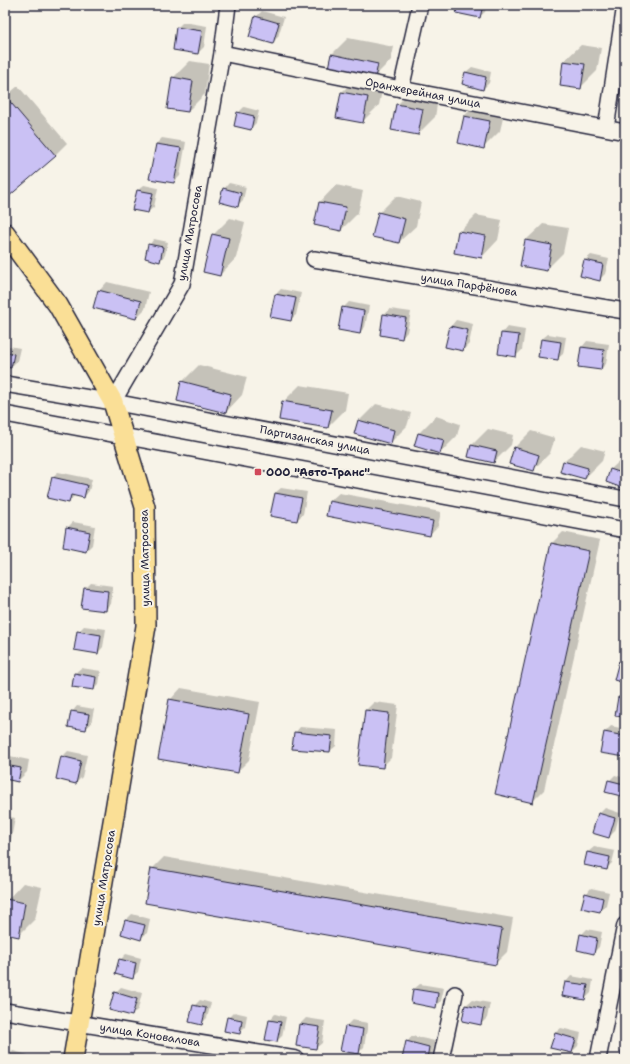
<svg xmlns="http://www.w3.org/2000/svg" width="630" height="1064" font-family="'Shantell Sans',sans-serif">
  <rect width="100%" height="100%" fill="#f7f3e8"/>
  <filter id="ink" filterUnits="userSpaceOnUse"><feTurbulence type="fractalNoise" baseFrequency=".025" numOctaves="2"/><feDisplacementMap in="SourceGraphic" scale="8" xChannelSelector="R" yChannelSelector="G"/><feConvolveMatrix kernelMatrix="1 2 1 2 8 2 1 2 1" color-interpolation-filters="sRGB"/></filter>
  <g filter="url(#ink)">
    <g fill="#0003">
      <polygon points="459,5 487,5 485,12 479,17"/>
      <polygon points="262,11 284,17 278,37 273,42 256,17"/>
      <polygon points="183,22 207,26 204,47 198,53 177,28"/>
      <polygon points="348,38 394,47 391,60 374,77 332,54"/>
      <polygon points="581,45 601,48 597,71 580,88 564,61"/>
      <polygon points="190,61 209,64 205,94 188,111 173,78"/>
      <polygon points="472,67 491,72 489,83 483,89 463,84 466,72"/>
      <polygon points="358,76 384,81 379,105 362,122 341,93"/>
      <polygon points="18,86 67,143 55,155 8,195 5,192 5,97"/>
      <polygon points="414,88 439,93 435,117 418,134 397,105"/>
      <polygon points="481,100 506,105 500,131 483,148 464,116"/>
      <polygon points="244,107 259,111 256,123 250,129 238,113"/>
      <polygon points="162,138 186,142 180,176 174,182 151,178 156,144"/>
      <polygon points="229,183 246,187 243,200 237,206 224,189"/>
      <polygon points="144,185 158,188 154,207 148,212 134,209 138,190"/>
      <polygon points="336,185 363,191 358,213 341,230 315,224 320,202"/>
      <polygon points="396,196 421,202 416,226 399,242 379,213"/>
      <polygon points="476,215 502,220 498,240 482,257 459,232"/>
      <polygon points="230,218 245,222 236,258 220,275 213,235"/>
      <polygon points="543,224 568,228 563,253 546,270 526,240"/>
      <polygon points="154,239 168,242 165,255 160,261 149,245"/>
      <polygon points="591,255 609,259 605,274 599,280 585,260"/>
      <polygon points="107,282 149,292 145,309 136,318 99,291"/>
      <polygon points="281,289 301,293 296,315 290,320 276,294"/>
      <polygon points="349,302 369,306 365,327 359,333 343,308"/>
      <polygon points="390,309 411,312 407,332 402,338 384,314"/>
      <polygon points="456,320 473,324 469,344 463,350 451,326"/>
      <polygon points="507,327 525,330 522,350 516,356 499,353 502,333"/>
      <polygon points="548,334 566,337 563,354 557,359 542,339"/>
      <polygon points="587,341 609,344 606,364 601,369 579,366 582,347"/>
      <polygon points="9,346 20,348 17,361 11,367 5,366 5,350"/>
      <polygon points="199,365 247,377 242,395 226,412 182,382"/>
      <polygon points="300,385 348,393 345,410 328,427 283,402"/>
      <polygon points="376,404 411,413 407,426 390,443 359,421"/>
      <polygon points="436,416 460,424 457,436 440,453 415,446 419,433"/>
      <polygon points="488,429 513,435 511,445 494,462 472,445"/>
      <polygon points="531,431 555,438 550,453 533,470 514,448"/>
      <polygon points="581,445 605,451 602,461 585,478 564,462"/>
      <polygon points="625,456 625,487 611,469"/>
      <polygon points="58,472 92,479 89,491 84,497 75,495 69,502 52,477"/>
      <polygon points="281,488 307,492 303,514 297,520 275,493"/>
      <polygon points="339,493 441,512 438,526 430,534 330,501"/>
      <polygon points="73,522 95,526 92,545 86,551 67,528"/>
      <polygon points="563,532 600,540 544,790 532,802 552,543"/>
      <polygon points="91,583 113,586 111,604 105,610 85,589"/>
      <polygon points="84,626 106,629 103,647 98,653 78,632"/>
      <polygon points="625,656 625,682 620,662"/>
      <polygon points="81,668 101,671 99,684 94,689 75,673"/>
      <polygon points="181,688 260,702 249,760 237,772 170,700"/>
      <polygon points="624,692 625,692 625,716 619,698"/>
      <polygon points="374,702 398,705 391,758 382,767 366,710"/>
      <polygon points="77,706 94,709 91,724 85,729 72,712"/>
      <polygon points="611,726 625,729 625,756 601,752 605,732"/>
      <polygon points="300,727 337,730 336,746 330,751 295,733"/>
      <polygon points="68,751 87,755 82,777 76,783 62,757"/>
      <polygon points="5,755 29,760 27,772 18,781 5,778"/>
      <polygon points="615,775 625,778 625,790 621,794 609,781"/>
      <polygon points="605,808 620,813 615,831 609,837 599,814"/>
      <polygon points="5,816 15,818 6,866 5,867"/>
      <polygon points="594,847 615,851 612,863 606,869 588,852"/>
      <polygon points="164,857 513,918 507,952 496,963 152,869"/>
      <polygon points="23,883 42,887 35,919 19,935 5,933 5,908 7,900"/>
      <polygon points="591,888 609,892 606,905 600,911 586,894"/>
      <polygon points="132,914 150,919 147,933 141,938 123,934 126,920"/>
      <polygon points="587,929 602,932 599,947 593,953 581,935"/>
      <polygon points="126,954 141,958 138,972 132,977 120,960"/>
      <polygon points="571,976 593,980 591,993 585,999 563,996 566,982"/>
      <polygon points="420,984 444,988 441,1001 435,1007 414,989"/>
      <polygon points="121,987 142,993 138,1009 132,1015 115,993"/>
      <polygon points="200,1000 211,1003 207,1018 201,1024 194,1006"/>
      <polygon points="472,1000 490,1003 487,1018 481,1024 466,1005"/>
      <polygon points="234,1012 247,1015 245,1027 239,1032 228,1018"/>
      <polygon points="275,1014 286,1017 282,1036 277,1041 266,1039 270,1020"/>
      <polygon points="306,1018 325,1021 322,1043 316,1048 300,1024"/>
      <polygon points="352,1020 368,1023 364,1047 358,1053 342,1050 346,1026"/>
      <polygon points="561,1028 581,1033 578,1046 572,1052 555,1033"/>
      <polygon points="412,1036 435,1041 431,1059 403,1059 407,1042"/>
      <polygon points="13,1051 28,1055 27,1059 6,1059 7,1057"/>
      <polygon points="459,1056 473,1059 456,1059"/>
    </g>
    <g fill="#cac1f4" stroke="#22223b">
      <polygon points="458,5 483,5 480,18 456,13"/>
      <polygon points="255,16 279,23 273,44 249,37"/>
      <polygon points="176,27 202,31 198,54 173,50"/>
      <polygon points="331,54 378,64 375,78 328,68"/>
      <polygon points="563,61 585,64 581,89 560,86"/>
      <polygon points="465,72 486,77 483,90 462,84"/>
      <polygon points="172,77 193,81 188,112 167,109"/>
      <polygon points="341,92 368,97 363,123 336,118"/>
      <polygon points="6,97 56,156 8,197 5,193 5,98"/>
      <polygon points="396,104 423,109 418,135 391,130"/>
      <polygon points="237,112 254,116 251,130 234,126"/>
      <polygon points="464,116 490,121 484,149 458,143"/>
      <polygon points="156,144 181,148 174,183 149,179"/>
      <polygon points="223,188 241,193 238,207 219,202"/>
      <polygon points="137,190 153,193 148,213 132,210"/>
      <polygon points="319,202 346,207 341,231 314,225"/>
      <polygon points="378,212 405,219 399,243 372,237"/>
      <polygon points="458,231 486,236 482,258 454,253"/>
      <polygon points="212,234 229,238 220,276 203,272"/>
      <polygon points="525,240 552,245 547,271 520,266"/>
      <polygon points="148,244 163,247 160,262 145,258"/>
      <polygon points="584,260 603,264 600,281 580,276"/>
      <polygon points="98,290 141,301 136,319 93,308"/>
      <polygon points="275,294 296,298 291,321 270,317"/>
      <polygon points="342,307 364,311 360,334 338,330"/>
      <polygon points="383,314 406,318 402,339 380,335"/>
      <polygon points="450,326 468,330 463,351 445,347"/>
      <polygon points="501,333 519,335 516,357 498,354"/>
      <polygon points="541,339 561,342 558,360 538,357"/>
      <polygon points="581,347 604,350 601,370 578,367"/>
      <polygon points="5,352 14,354 11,368 5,367"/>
      <polygon points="181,381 231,394 226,413 177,401"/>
      <polygon points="282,401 332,410 328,428 279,420"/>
      <polygon points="358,420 394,430 391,444 354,434"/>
      <polygon points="418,433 444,440 440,454 414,446"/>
      <polygon points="471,445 497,451 494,463 468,457"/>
      <polygon points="514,447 539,455 534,471 509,464"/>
      <polygon points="563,461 588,468 585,479 560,472"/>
      <polygon points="610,469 625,474 625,489 606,482"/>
      <polygon points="52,477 87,485 84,498 71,495 69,503 47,498"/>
      <polygon points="275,493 302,498 297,521 270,516"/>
      <polygon points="329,501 433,521 430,536 326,516"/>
      <polygon points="66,527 90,532 86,552 63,547"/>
      <polygon points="551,543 589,551 533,803 495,794"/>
      <polygon points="84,588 108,591 106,611 81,608"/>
      <polygon points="77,631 101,635 98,654 74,650"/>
      <polygon points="619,661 625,663 625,683 614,680"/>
      <polygon points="74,673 96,677 94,690 72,687"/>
      <polygon points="618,697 625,698 625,717 615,716"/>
      <polygon points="169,699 249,714 238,773 158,759"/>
      <polygon points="365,710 389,713 383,768 358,765"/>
      <polygon points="71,711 89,714 86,730 68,727"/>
      <polygon points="294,732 332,736 330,752 292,749"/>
      <polygon points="604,732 625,736 625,757 600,753"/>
      <polygon points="61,756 81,761 76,784 56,779"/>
      <polygon points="5,765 21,768 18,782 5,779"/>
      <polygon points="608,780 624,784 621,796 605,792"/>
      <polygon points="598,813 615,818 609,838 592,833"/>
      <polygon points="587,852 610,857 607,870 584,865"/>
      <polygon points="151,868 502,929 496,965 145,903"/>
      <polygon points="585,893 603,898 600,912 581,908"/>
      <polygon points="6,899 25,903 19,937 5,934"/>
      <polygon points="125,920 145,925 141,940 121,934"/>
      <polygon points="580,934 597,938 594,954 577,950"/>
      <polygon points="119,959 136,963 133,979 115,974"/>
      <polygon points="565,982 588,985 585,1000 562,996"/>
      <polygon points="413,989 438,993 436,1008 411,1003"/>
      <polygon points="114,992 137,999 132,1016 109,1010"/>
      <polygon points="193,1005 206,1008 202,1025 189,1022"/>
      <polygon points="465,1005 484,1009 481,1025 462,1021"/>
      <polygon points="227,1017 242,1020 240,1034 224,1031"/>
      <polygon points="269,1020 281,1022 277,1042 265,1040"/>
      <polygon points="299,1024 320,1027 316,1049 296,1046"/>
      <polygon points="345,1026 363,1029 359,1054 340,1051"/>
      <polygon points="555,1033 576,1039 572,1053 550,1048"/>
      <polygon points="625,1039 625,1055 620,1054"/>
      <polygon points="406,1041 429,1047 427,1059 402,1059"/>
    </g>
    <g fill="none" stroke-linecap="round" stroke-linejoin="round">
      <defs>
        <g id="minor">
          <polyline points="222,53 401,89 625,132"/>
          <polyline points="401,89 420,5"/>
          <polyline points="606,128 625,5"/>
          <polyline points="314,259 625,311"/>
          <polyline points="5,384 113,402 625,499"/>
          <polyline points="113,402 182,284 222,53 228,5"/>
          <polyline points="5,414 625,530"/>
          <polyline points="5,1011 296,1059"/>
          <polyline points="441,1059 455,994"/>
          <polyline points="598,1059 625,925"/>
        </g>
        <polyline id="major" points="5,233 58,305 113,402 145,507 146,626 73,1059"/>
      </defs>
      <use href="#minor" stroke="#22223b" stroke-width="18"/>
      <use href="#major" stroke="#22223b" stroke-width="22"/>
      <use href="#minor" stroke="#f7f3e8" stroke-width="15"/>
      <use href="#major" stroke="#fadf96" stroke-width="19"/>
    </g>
  </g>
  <rect fill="#d1495b" stroke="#f7f3e8" stroke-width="1.5" x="254" y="468" width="8" height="8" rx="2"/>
  <g text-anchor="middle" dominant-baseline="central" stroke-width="4" stroke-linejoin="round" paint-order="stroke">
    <g font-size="11" fill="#22223b" stroke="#f7f3e8">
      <text transform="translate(423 93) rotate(11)">Оранжерейная улица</text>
      <text transform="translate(190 233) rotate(-80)">улица Матросова</text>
      <text transform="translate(469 285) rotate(9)">улица Парфёнова</text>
      <text transform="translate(315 440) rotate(11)">Партизанская улица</text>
      <text transform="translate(145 558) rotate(-91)">улица Матросова</text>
      <text transform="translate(104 878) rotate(-81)">улица Матросова</text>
      <text transform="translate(150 1035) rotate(9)">улица Коновалова</text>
    </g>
    <g font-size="11" font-weight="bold" fill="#22223b" stroke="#f7f3e8" text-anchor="start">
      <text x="266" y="472">ООО "Авто-Транс"</text>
    </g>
  </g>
  <rect width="630" height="1064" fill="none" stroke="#f7f3e8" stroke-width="20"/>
  <rect x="10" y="10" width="610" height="1044" fill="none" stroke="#22223b" stroke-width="1.5" filter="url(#ink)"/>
</svg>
